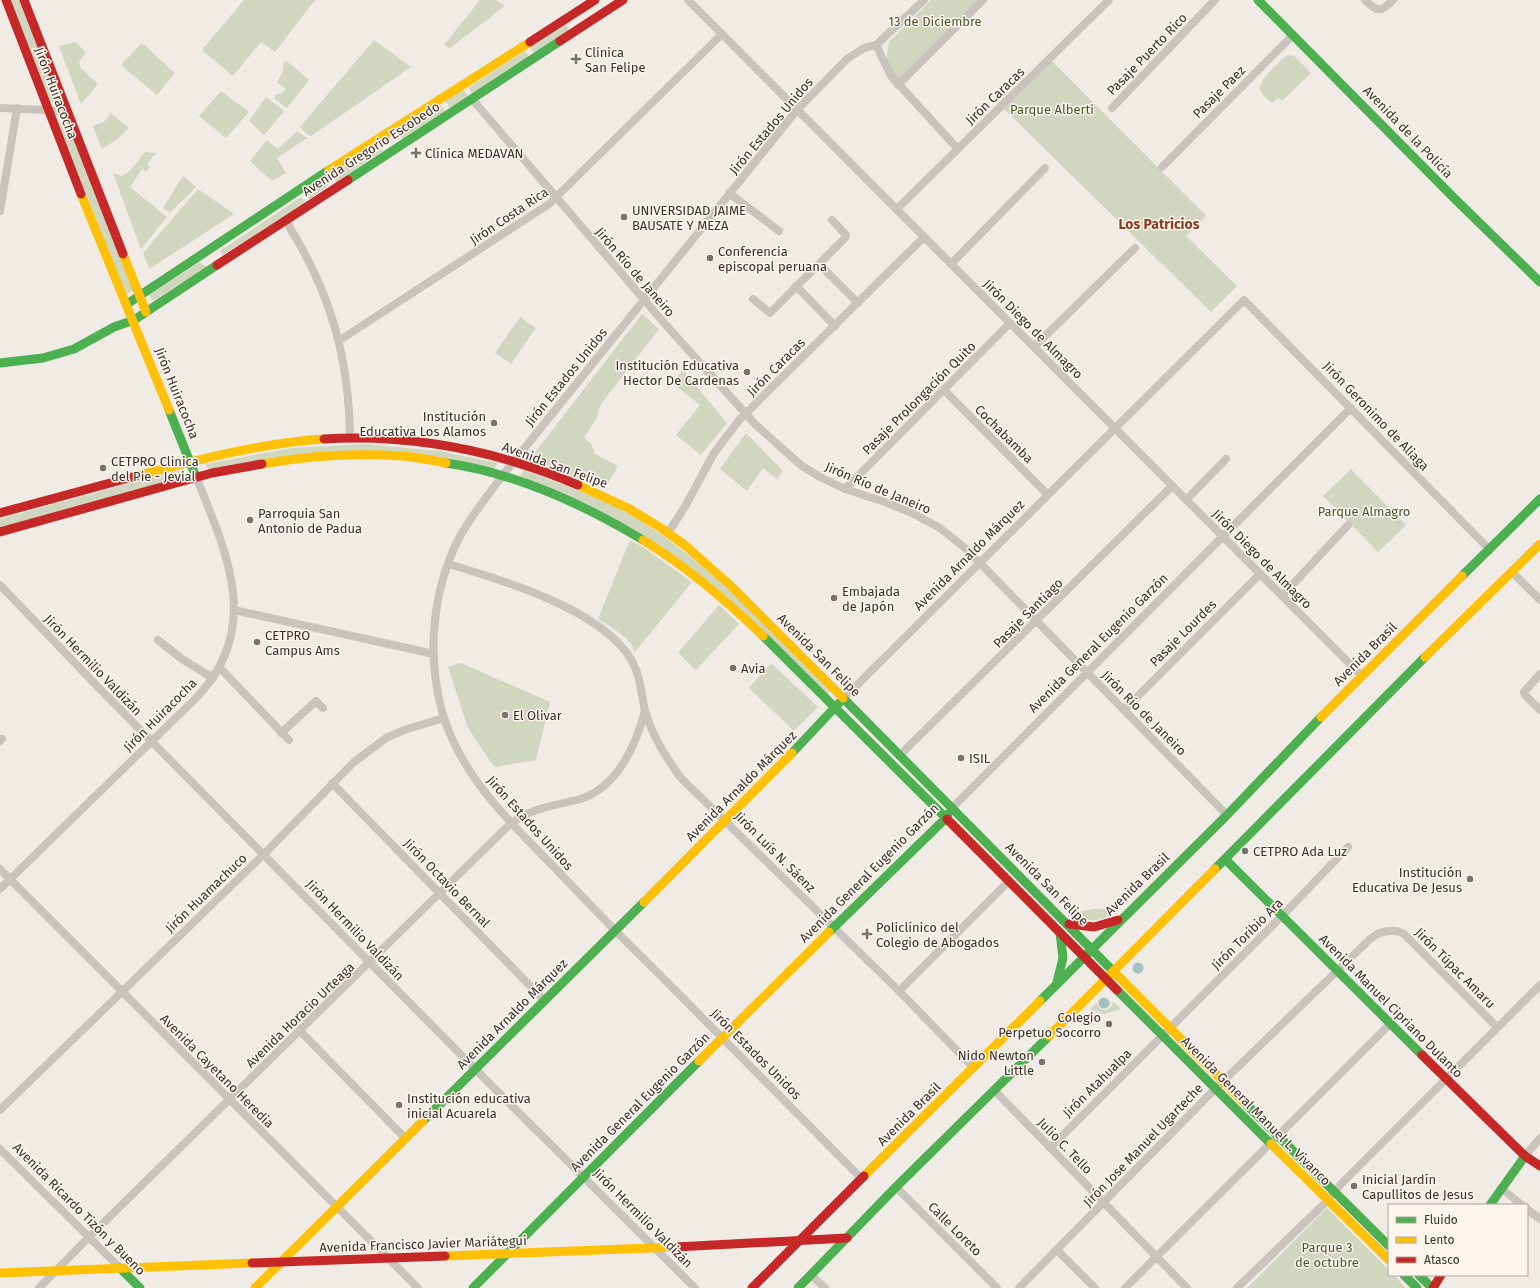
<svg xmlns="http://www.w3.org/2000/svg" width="1540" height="1288" font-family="'Fira Sans',sans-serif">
  <rect width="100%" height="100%" fill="#f0ebe5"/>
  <g fill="#d1d6bf">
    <polygon points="10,0 19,0 58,99 50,103"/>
    <polygon points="244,0 315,0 275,52 261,42 233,76 202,50"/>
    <polygon points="480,0 496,0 505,6 450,48 444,45"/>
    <polygon points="931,0 982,0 900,81 889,70 886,62 889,42"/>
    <polygon points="566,25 571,32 535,55 530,48"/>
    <polygon points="374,40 411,67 311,136 308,135 300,127"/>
    <polygon points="75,42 86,52 79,62 81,68 98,84 81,104 59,46"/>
    <polygon points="142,43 175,73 157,95 121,65"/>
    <polygon points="525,51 530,58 472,94 469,87"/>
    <path d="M1287,55L1294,56L1311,73L1282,101L1278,98L1272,103C1269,100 1263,96 1261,92C1255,82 1280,62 1287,55Z"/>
    <polygon points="284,61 289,63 309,80 287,108 275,99 275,95 282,93 286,89 277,82 283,71"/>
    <polygon points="1052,61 1206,216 1186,236 1237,286 1211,312 1004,109"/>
    <polygon points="463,89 468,96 450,108 445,101"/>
    <polygon points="221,91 249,112 226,138 199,116"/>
    <polygon points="266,97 284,111 264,135 249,121"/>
    <polygon points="440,104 445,111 402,139 397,131"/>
    <polygon points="111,113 129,128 116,140 102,149 93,126 104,122"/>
    <polygon points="68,121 136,290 125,294 59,123"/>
    <polygon points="297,131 307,138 277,158 286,173 272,181 250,161 267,140 278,149"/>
    <polygon points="378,145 383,151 336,182 332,175"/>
    <polygon points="145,152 156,153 147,164 150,167 146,172 142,169 130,187 167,217 141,249 113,173 122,176 130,171"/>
    <polygon points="183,176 196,187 170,213 163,208"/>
    <polygon points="327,179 330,184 309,200 305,193"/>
    <polygon points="198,189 234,214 149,269 143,253"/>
    <polygon points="301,197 306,203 223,255 220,251"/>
    <polygon points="200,262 206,267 153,301 149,295"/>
    <polygon points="642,314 659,329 601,404 596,419 584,438 591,444 595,454 618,466 605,489 530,459"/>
    <polygon points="520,317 536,328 511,364 495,353"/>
    <polygon points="683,370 727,423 701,455 676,435 700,405 672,383"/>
    <polygon points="746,433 783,471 777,479 763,468 747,491 720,469"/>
    <polygon points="365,444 440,451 498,463 492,473 434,462 331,456 210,475 206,464 292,448"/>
    <polygon points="1351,469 1406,525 1378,552 1323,496"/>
    <polygon points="179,470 182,481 0,532 0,519"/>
    <path d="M524,470C561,484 601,497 636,518C710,563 769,630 830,692L827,695L666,550L518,480Z"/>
    <path d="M630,540L644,548L692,582L634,653C635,640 608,625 598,619Z"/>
    <polygon points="719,605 739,624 696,670 678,653"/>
    <polygon points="461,663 550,702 536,760 496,767 492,764 468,728 448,667"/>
    <polygon points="771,663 818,707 794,731 749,688"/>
    <path d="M1093,909H1105L1109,915C1102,921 1089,921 1080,919L1078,915L1082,911Z"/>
    <polygon points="1113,1001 1121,1009 1104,1014 1090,1010 1096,1003 1100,1009 1107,1010 1112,1006"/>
    <polygon points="1327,1208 1389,1270 1389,1275 1394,1275 1406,1288 1247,1288"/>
  </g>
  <g fill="#a1c2c1">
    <circle cx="1138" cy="968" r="5.5"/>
    <circle cx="1104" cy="1003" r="5.5"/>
  </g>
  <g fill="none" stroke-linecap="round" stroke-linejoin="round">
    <g stroke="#c9c3be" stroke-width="8">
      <polyline points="688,0 1361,675"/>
      <path d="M1365,0C1378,12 1380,13 1393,0"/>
      <polyline points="876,45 891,76 958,149"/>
      <polyline points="898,85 983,0"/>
      <polyline points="472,99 665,324 755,424 776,443 802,466 820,477 845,489 885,502 912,513 940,528 965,548 1227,815"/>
      <polyline points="0,108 68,111"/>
      <polyline points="1112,108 1215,0"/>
      <polyline points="1162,167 1293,35"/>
      <polyline points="729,193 779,231"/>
      <polyline points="897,209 1109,0"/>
      <polyline points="0,211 17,108"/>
      <path d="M285,220C330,290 349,356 350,438"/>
      <polyline points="819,264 858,303"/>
      <polyline points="951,264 1045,168"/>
      <polyline points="796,286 835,326"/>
      <polyline points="753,299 770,313 845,238 846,235 832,220"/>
      <polyline points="340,340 549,204 722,34"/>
      <polyline points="1034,347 1135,248"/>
      <polyline points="944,390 1048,495"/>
      <polyline points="845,489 1010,323"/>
      <polyline points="1186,500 1226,459"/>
      <polyline points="668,533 686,505 714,453 740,419 924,237"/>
      <path d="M448,564C500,579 616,613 636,670C641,683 642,697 645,711C652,735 666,758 681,778L899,991L974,1068"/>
      <polyline points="1512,572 1540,600"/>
      <polyline points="0,585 97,686 475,1069 695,1288"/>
      <polyline points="1282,596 1348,525"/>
      <polyline points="234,610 434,654"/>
      <polyline points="158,640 182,659 213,678"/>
      <polyline points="220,668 289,740"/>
      <polyline points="1540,674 1524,692 1525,695 1540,710"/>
      <polyline points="844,698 1244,300 1490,550"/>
      <polyline points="1124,710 1260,574"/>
      <polyline points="281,733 316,701 323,708"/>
      <polyline points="0,741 2,739"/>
      <polyline points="899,756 1172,486"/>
      <polyline points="332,783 544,1000"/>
      <polyline points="952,808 1351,408"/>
      <polyline points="0,869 418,1288"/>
      <path d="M0,889L196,698C263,629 227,553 196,477"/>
      <polyline points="899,991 1008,882"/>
      <polyline points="300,1031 405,1138"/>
      <polyline points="994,1090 1187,1288"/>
      <polyline points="0,1110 264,854 354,762 386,738 404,730 444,718"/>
      <polyline points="1050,1148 1282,916 1348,847"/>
      <polyline points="0,1149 120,1268"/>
      <polyline points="1525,1156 1540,1138"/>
      <path d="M862,1179C793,1109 724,1039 655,970C621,937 588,903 555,868C510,822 460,776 442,711C427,656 432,594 457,542C469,518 487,497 502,476L797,110L847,59L864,48L876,45L924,0"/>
      <polyline points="896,1187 997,1288"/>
      <polyline points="1502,1189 1522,1205"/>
      <polyline points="1527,1209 1540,1219"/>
      <polyline points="1057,1250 1095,1288"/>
      <polyline points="811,1275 825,1288"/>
      <path d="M39,1288L88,1238L511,823C534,807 554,806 580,799C617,788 636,745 645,711"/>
      <polyline points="1019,1288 1215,1089 1370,939 1379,933 1388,931 1397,931 1404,934 1497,1027"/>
      <polyline points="1125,1288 1390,1024"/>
      <polyline points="1237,1288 1322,1206 1342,1183 1540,985"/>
    </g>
    <g stroke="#4caf50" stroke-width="9">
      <polyline points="1258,0 1455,199 1540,282"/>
      <polyline points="348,180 560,41"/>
      <polyline points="127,304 329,170"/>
      <polyline points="0,363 43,358 74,349 114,327 134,320 217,265"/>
      <polyline points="169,410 196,477"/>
      <path d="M446,463C516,473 583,504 643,540"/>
      <polyline points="1462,576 1540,499"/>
      <polyline points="763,636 947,819"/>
      <polyline points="843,698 1114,972"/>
      <polyline points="792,753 839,703"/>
      <polyline points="1226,860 1422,1055"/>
      <polyline points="1215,869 1425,657"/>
      <polyline points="829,932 945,819 948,814"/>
      <polyline points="1057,982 1063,958 1060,933"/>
      <polyline points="1117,990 1271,1144"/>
      <polyline points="1040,1001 1227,815 1321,717"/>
      <polyline points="1243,1101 1389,1246"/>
      <polyline points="423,1121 644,902"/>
      <polyline points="1490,1205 1525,1156"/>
      <polyline points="120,1268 140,1288"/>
      <polyline points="1404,1275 1417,1288"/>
      <polyline points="1419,1275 1432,1288"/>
      <polyline points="473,1288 699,1061"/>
      <polyline points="798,1288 896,1187 1049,1036"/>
    </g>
    <g stroke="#ffc107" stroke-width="9">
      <polyline points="329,170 530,42"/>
      <polyline points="81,194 169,410"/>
      <polyline points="123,254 146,312"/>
      <path d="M262,464C307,456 355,453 401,456C416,457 431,460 446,463"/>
      <path d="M136,476C197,460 260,443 324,439"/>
      <polyline points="578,485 628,508 661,528 686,546 731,586 843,698"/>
      <path d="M643,540C687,567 726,600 763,636"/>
      <polyline points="1425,657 1540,544"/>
      <polyline points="1321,717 1462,576"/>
      <polyline points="644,902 792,753"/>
      <polyline points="1114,972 1243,1101"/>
      <polyline points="1049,1036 1215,869"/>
      <polyline points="699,1061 829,932"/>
      <polyline points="1271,1144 1389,1260"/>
      <polyline points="864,1176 1040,1001"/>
      <polyline points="445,1256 676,1247"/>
      <polyline points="0,1273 252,1263"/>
      <polyline points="255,1288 423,1121"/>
    </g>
    <g stroke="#c62828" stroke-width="9">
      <polyline points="6,0 81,194"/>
      <polyline points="24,0 123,254"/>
      <polyline points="560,41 623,0"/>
      <polyline points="530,42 595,0"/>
      <polyline points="217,265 348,180"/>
      <path d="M324,439C411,434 498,451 578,485"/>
      <polyline points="0,513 136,476"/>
      <polyline points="0,532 212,473 262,464"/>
      <polyline points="947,819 1117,990"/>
      <polyline points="1069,924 1094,927 1118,920"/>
      <polyline points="1422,1055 1525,1156 1540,1166"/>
      <polyline points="676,1247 847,1238"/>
      <polyline points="252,1263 445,1256"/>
      <polyline points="752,1288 864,1176"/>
      <polyline points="1433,1288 1441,1275"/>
    </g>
  </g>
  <g fill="#7a716c" stroke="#fbf5ee" stroke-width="1.5">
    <path d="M574 53h4v4h4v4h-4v4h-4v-4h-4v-4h4z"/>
    <path d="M414 147h4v4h4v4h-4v4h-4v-4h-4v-4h4z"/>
    <circle cx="624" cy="217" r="4"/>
    <circle cx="710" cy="258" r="4"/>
    <circle cx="747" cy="372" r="4"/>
    <circle cx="494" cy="423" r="4"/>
    <circle cx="103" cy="468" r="4"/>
    <circle cx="250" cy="520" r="4"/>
    <circle cx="834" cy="598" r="4"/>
    <circle cx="257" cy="642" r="4"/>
    <circle cx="733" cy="668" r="4"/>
    <circle cx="505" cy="715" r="4"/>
    <circle cx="961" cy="758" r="4"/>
    <circle cx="1245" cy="851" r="4"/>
    <circle cx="1470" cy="879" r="4"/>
    <path d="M865 928h4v4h4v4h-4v4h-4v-4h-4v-4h4z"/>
    <circle cx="1109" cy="1024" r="4"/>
    <circle cx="1042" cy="1062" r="4"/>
    <circle cx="399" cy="1105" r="4"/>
    <circle cx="1354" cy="1186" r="4"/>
  </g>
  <g text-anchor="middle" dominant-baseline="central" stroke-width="3" stroke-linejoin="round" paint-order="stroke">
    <g font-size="13" fill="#4a5a2e" stroke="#fbf5ee">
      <text x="935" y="21">13 de Diciembre</text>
      <text x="1052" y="109">Parque Alberti</text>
      <text x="1364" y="511">Parque Almagro</text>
      <text x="1327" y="1247">Parque 3<tspan x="1327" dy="15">de octubre</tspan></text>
    </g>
    <g font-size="13" fill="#3b302b" stroke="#fbf5ee" text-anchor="start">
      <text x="585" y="52">Clinica<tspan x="585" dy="15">San Felipe</tspan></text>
      <text x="425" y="153">Clínica MEDAVAN</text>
      <text x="632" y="210">UNIVERSIDAD JAIME<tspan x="632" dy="15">BAUSATE Y MEZA</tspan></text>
      <text x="718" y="251">Conferencia<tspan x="718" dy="15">episcopal peruana</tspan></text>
      <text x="739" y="365" text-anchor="end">Institución Educativa<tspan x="739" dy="15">Hector De Cardenas</tspan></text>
      <text x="486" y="416" text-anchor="end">Institución<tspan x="486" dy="15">Educativa Los Alamos</tspan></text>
      <text x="111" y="461">CETPRO Clinica<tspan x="111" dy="15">del Pie - Jevial</tspan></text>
      <text x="258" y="513">Parroquia San<tspan x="258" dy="15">Antonio de Padua</tspan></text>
      <text x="842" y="591">Embajada<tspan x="842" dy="15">de Japón</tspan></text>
      <text x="265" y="635">CETPRO<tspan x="265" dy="15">Campus Ams</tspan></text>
      <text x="741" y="668">Avia</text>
      <text x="513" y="715">El Olivar</text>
      <text x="969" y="758">ISIL</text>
      <text x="1253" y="851">CETPRO Ada Luz</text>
      <text x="1462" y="872" text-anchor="end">Institución<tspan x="1462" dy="15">Educativa De Jesus</tspan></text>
      <text x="876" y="927">Policlínico del<tspan x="876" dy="15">Colegio de Abogados</tspan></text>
      <text x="1101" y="1017" text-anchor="end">Colegio<tspan x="1101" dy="15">Perpetuo Socorro</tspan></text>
      <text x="1034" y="1055" text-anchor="end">Nido Newton<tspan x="1034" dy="15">Little</tspan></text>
      <text x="407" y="1098">Institución educativa<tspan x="407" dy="15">inicial Acuarela</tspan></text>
      <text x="1362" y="1179">Inicial Jardín<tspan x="1362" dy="15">Capullitos de Jesus</tspan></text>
    </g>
    <g font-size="13" fill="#3b302b" stroke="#fbf5ee">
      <text transform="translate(1147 54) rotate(-46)">Pasaje Puerto Rico</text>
      <text transform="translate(1219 92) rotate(-45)">Pasaje Paez</text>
      <text transform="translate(56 93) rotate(69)">Jirón Huiracocha</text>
      <text transform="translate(995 96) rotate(-44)">Jirón Caracas</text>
      <text transform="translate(771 126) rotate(-50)">Jirón Estados Unidos</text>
      <text transform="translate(1408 132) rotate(46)">Avenida de la Policía</text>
      <text transform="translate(371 149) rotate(-33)">Avenida Gregorio Escobedo</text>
      <text transform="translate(509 216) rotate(-34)">Jirón Costa Rica</text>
      <text transform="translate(635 272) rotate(49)">Jirón Río de Janeiro</text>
      <text transform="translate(1033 329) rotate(45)">Jirón Diego de Almagro</text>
      <text transform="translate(776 367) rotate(-45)">Jirón Caracas</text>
      <text transform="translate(566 377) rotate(-51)">Jirón Estados Unidos</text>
      <text transform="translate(177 393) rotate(68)">Jirón Huiracocha</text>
      <text transform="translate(919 398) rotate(-45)">Pasaje Prolongación Quito</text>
      <text transform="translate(1376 416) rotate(46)">Jirón Geronimo de Aliaga</text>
      <text transform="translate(1004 434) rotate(45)">Cochabamba</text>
      <text transform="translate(555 465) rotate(20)">Avenida San Felipe</text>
      <text transform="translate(878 488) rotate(23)">Jirón Río de Janeiro</text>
      <text transform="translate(969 555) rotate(-45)">Avenida Arnaldo Márquez</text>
      <text transform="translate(1262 559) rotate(45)">Jirón Diego de Almagro</text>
      <text transform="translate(1028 613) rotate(-45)">Pasaje Santiago</text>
      <text transform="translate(1183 633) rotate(-45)">Pasaje Lourdes</text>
      <text transform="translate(1098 643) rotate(-45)">Avenida General Eugenio Garzón</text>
      <text transform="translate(1365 654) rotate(-45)">Avenida Brasil</text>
      <text transform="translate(819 655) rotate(45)">Avenida San Felipe</text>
      <text transform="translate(93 665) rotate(46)">Jirón Hermilio Valdizán</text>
      <text transform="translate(1144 713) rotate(45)">Jirón Río de Janeiro</text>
      <text transform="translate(160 715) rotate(-45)">Jirón Huiracocha</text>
      <text transform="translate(741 786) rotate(-45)">Avenida Arnaldo Márquez</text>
      <text transform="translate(530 823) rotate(48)">Jirón Estados Unidos</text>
      <text transform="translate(775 852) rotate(45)">Jirón Luís N. Sáenz</text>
      <text transform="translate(869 873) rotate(-45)">Avenida General Eugenio Garzón</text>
      <text transform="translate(447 883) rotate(46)">Jirón Octavio Bernal</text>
      <text transform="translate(1047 884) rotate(45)">Avenida San Felipe</text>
      <text transform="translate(1137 884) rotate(-44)">Avenida Brasil</text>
      <text transform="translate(206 893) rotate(-44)">Jirón Huamachuco</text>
      <text transform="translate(355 930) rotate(46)">Jirón Hermilio Valdizán</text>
      <text transform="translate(1247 934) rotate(-45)">Jirón Toribio Ara</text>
      <text transform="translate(1455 968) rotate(45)">Jirón Túpac Amaru</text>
      <text transform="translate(1391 1006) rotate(45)">Avenida Manuel Cipriano Dulanto</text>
      <text transform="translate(512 1014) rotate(-45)">Avenida Arnaldo Márquez</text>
      <text transform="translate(300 1015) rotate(-44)">Avenida Horacio Urteaga</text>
      <text transform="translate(756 1054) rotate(45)">Jirón Estados Unidos</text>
      <text transform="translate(217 1071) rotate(45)">Avenida Cayetano Heredia</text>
      <text transform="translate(1097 1083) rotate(-45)">Jirón Atahualpa</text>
      <text transform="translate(640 1102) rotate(-45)">Avenida General Eugenio Garzón</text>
      <text transform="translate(1256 1111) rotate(45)">Avenida General Manuel L. Vivanco</text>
      <text transform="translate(909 1114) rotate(-45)">Avenida Brasil</text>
      <text transform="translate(1143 1145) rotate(-46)">Jirón Jose Manuel Ugarteche</text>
      <text transform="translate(1065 1146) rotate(46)">Julio C. Tello</text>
      <text transform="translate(79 1209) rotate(45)">Avenida Ricardo Tizón y Bueno</text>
      <text transform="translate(643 1218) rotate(45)">Jirón Hermilio Valdizán</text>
      <text transform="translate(955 1229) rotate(45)">Calle Loreto</text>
      <text transform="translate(423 1244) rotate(-2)">Avenida Francisco Javier Mariátegui</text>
    </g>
    <g font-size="14" font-weight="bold" fill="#8c3b22" stroke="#fbf5ee">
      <text x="1159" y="224">Los Patricios</text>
    </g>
  </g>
  <rect x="1388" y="1204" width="140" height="72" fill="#fbf5ee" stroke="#aea6a0"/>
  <rect x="1396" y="1217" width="20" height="6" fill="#4caf50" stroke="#aea6a0"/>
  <text x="1424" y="1224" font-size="12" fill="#3b302b">Fluido</text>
  <rect x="1396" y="1237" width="20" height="6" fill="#ffc107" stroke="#aea6a0"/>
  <text x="1424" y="1244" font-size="12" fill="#3b302b">Lento</text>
  <rect x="1396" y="1257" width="20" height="6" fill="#c62828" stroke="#aea6a0"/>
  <text x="1424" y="1264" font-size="12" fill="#3b302b">Atasco</text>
</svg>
